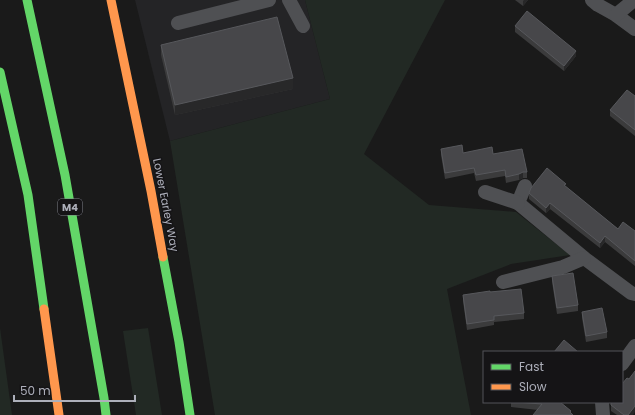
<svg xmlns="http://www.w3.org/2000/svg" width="635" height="415" font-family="Poppins,sans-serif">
  <rect width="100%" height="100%" fill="#1a1a1a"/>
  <polygon fill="#242426" points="135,0 305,0 330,99 170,141"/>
  <g fill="#222924">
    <polygon points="305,0 445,0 364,154 429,205 516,212 570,255 511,264 447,289 471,415 215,415 170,141 330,99"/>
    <polygon points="0,328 12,415 0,415"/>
    <polygon points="148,328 162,415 136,415 123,331"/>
  </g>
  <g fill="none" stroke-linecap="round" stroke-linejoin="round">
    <g stroke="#4f5053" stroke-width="14">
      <polyline points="289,0 303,26"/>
      <polyline points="592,0 598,5 616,15 635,29"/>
      <polyline points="616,15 634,0"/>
      <polyline points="178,23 269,0"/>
      <polyline points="525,186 518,203 584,258 631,293 635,294"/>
      <polyline points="485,192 518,203"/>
      <polyline points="503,282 563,267 584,258"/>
      <polyline points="622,364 635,346"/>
      <polyline points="602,402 603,415"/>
    </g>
    <g stroke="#63d668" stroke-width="9">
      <polyline points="27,0 65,175 104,398 106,415"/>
      <polyline points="0,72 28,195 44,309"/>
      <polyline points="163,257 179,342 190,415"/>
    </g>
    <g stroke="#ff974d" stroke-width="9">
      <polyline points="111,0 151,191 163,257"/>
      <polyline points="44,309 59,415"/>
    </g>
  </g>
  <g fill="#3b3b3c">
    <polygon points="515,0 528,0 523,6"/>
    <polygon points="515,26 576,56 564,71 515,32"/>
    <polygon points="161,45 293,89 175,115 161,55"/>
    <polygon points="635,96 635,136 610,116 610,110"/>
    <polygon points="441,149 463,153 493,154 527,172 527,178 523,178 519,180 506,183 505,176 476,181 474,173 445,179 441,155"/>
    <polygon points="566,187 618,229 635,231 635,266 605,242 600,248 550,209 546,213 529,199 529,193"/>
    <polygon points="552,276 578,305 578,311 557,314 552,282"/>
    <polygon points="490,292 524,313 524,319 494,322 494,325 467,330 463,301 463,295"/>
    <polygon points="582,312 607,332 607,338 586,342 582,318"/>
    <polygon points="511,402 560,402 538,410 511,407"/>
    <polygon points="611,402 622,402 633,415 617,415 611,411"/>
  </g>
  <g fill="#282829">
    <polygon points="524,0 528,0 523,6 523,1"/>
    <polygon points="576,51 576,56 564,71 564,66"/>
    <polygon points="293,78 293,89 175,115 175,105"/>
    <polygon points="523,172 523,178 519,180 519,174"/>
    <polygon points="550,203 550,209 546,213 546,208"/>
    <polygon points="605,236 605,242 600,248 600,243"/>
    <polygon points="635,406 635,412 633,415 628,415"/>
  </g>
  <g fill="#47474a" stroke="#57585c">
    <polygon points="527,11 576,51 564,66 515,26"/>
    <polygon points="277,17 293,78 175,105 161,45"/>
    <polygon points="627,90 635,96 635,130 610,110"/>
    <polygon points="462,145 463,153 492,147 493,154 522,149 527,172 523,172 519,174 506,177 505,170 476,175 474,168 445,173 441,149"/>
    <polygon points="547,168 566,184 564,185 618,229 623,222 635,231 635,261 605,236 600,243 550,203 546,208 529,193 531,188"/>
    <polygon points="573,273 578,305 557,308 552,276"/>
    <polygon points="521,289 524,313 494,316 494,320 467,324 463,295 490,291 490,292"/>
    <polygon points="602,308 607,332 586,336 582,312"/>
    <polygon points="564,340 578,352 554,352"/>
    <polygon points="635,371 635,406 628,415 624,415 611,405 611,402 622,402 622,384 627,378 629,379"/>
    <polygon points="516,402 560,402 571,411 570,412 573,415 533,415 542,404"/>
  </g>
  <g text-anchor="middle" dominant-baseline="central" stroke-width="3" stroke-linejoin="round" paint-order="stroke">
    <rect fill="#151416" stroke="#7f8089" stroke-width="1" x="58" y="199" width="24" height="16" rx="3"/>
    <g font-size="10" font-weight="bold" fill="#adafba">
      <text x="70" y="207">M4</text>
    </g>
    <g font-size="11" fill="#adafba" stroke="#151416">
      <text transform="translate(166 205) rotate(79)">Lower Earley Way</text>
    </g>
  </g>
  <rect x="483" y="351" width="140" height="52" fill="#151416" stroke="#525258"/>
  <rect x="491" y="364" width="20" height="6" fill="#63d668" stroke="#525258"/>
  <text x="519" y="371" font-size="12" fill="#adafba">Fast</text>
  <rect x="491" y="384" width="20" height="6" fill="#ff974d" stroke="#525258"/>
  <text x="519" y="391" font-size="12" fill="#adafba">Slow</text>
  <path d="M14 395v6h121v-6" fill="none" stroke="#adafba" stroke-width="2"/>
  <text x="20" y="395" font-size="12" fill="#adafba" stroke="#151416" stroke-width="3" paint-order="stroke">50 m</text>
</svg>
